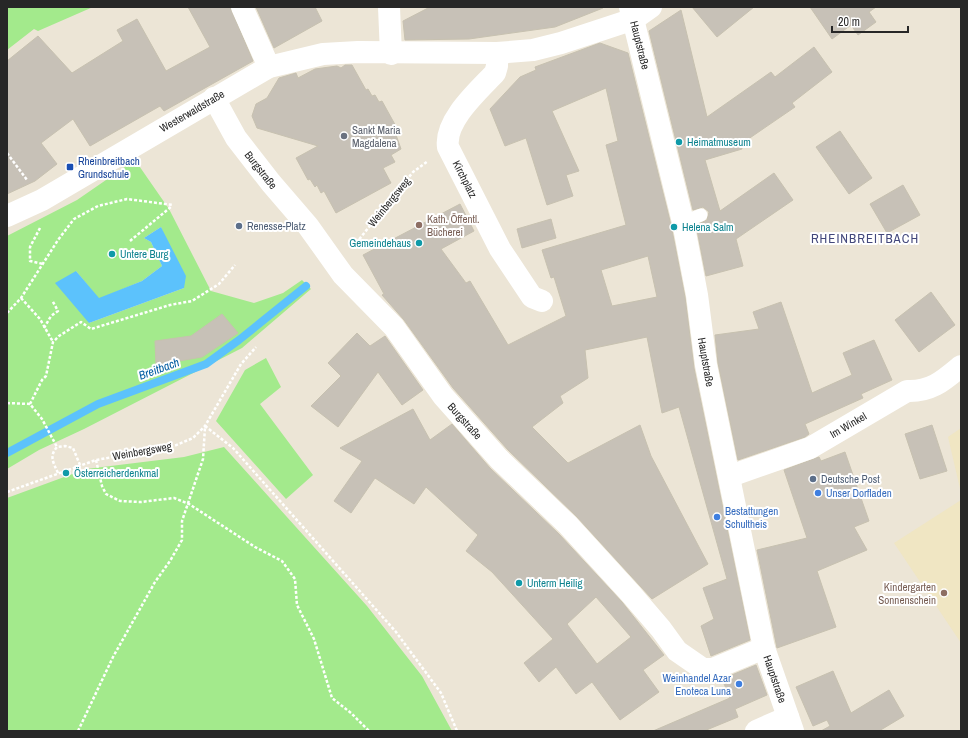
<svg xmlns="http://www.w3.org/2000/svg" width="968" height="738" font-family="'Archivo Narrow',sans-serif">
  <rect width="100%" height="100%" fill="#ece5d6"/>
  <g fill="#f0e6c3">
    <polygon points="961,428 961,493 948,437"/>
    <polygon points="961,500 961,643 894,543"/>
  </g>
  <g fill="#a3ea8c" fill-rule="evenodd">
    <polygon points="7,7 93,7 38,31 34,29 7,50"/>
    <path d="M135,160L169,209L211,291L254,303L283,293L302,280L311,289L242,348L84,429L39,450L7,469V236L77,200ZM161,227L184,288L89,323L76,271L99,299L142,281L162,266L151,242L144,238Z"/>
    <polygon points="266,358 281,387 260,404 313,475 286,499 216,421 245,370"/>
    <polygon points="224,447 367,606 422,676 452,731 7,731 7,498 86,469 184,457"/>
  </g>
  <polygon fill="#5cc2fc" points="161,227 186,276 184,288 89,323 55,283 76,271 99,298 142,281 162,266 151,242 144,238"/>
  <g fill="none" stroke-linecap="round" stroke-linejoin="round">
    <polyline stroke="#5cc2fc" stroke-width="8" points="7,453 98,404 206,364 239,340 306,286"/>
  </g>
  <g fill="#c7c1b7" stroke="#c7c1b0" fill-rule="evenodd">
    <polygon points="188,7 230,7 253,61 164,111 160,106 90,146 73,119 41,143 57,164 35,181 7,194 7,61 38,36 72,73 123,41 117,30 137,19 166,71 210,47"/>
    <polygon points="256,7 315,7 322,21 274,48"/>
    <polygon points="430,7 603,7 603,8 555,27 469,39 405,40 403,21"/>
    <polygon points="692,7 754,7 717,37"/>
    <polygon points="810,7 876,7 869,12 876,22 858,35 851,25 832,39"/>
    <polygon points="681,10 707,117 771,72 775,77 814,47 832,72 792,103 795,107 741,144 742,149 705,160 720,211 774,173 793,200 736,239 743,266 706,276 696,225 707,220 709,212 703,207 693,210 649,31"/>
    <path d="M600,43L628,53L671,225L685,297L694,368L750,640L711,656L701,626L714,619L703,588L727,579L679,407L662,413L647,337L585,350L588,378L560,396L563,403L532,427L568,463L640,425L651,456L708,564L652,599L577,517L508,450L453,388L404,320L382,295L384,294L363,255L460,204L474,231L441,249L466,283L470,281L508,345L566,316L554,277L551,278L542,250L626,225L606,145L618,141L606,88L552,111L579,171L566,175L573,196L547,205L526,138L505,146L490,109L520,77L536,70L535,67ZM648,256L657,297L612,306L601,270Z"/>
    <polygon points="345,65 352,65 366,90 368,89 372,96 375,95 379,102 382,101 398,130 395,132 401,149 391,155 395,162 383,168 391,183 336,213 324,191 321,193 317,185 315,187 310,179 308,180 296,158 318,146 257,128 252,116 256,104 267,98 279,78 296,73 298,78 315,69 337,66 341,68"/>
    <polygon points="840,131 872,178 849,194 816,147"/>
    <polygon points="903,185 920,215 887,233 870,204"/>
    <polygon points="551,219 556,238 522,248 517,229"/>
    <polygon points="931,292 955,325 919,352 895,320"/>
    <polygon points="781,302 812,393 852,375 843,353 874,340 892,380 861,394 863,398 805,424 809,434 805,437 738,460 718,363 715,335 759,329 753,312"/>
    <polygon points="222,314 238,333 202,357 156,365 155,341 191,336"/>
    <polygon points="357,333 370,346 385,336 423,390 402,405 378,372 338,427 311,406 341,376 328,363"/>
    <path d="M413,409L430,440L452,424L490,468L559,534L622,602L664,655L643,670L659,692L620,720L592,682L576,694L556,667L539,682L524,663L553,639L492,572L466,551L478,535L426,487L414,504L375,478L351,513L334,501L362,461L340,448ZM596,597L631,637L597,664L567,624Z"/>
    <polygon points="932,425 947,471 920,479 905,434"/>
    <polygon points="845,452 869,521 854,527 867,550 817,571 836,627 777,648 757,550 807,538 784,470 819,457 821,461"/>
    <polygon points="756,665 767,695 735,709 738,717 704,731 653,731 730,698 722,679"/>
    <polygon points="833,671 851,713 889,690 904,716 879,731 821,731 830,726 827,720 813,726 796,687"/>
  </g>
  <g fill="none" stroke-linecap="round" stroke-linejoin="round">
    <g stroke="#fff" stroke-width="2.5" stroke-dasharray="3 2" stroke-linecap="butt">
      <polyline points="7,153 27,180"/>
      <polyline points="40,228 30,247 30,261 43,264"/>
      <polyline points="130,241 172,206"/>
      <polyline points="353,247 413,172 428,161"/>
      <polyline points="21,298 40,319 53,342"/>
      <polyline points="7,313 21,298 58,240 74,219 98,206 127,199 173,205"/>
      <polyline points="44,328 51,316 58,311 52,300"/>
      <polyline points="7,403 30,404 42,419 57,447"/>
      <polyline points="30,404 42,380 46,376 53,342 59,336 81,322 91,329 170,305 192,301 219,284 235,265"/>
      <polyline points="205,426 233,448 396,632 441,693 457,731"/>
      <polyline points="96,460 102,486 106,494 120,501 141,502 174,498 189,504 255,547 282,561 295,579 297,605 314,639 332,698 351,713 369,731"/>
      <path d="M58,473C53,462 49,456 57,447L65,446L73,448L80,465"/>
      <polyline points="7,492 96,460 174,446 193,438 205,426 241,364 256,347"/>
      <polyline points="78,731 113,657 155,582 170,561 182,540 182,521 203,459 205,427"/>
    </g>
    <polyline stroke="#fff" stroke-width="13" points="683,222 701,215"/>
    <g stroke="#fff" stroke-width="22">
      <polyline points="242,7 269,67"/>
      <polyline points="389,7 391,54"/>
      <polyline points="630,7 683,222 697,295 706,365 764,648 793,731"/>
      <path d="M497,53V66L495,73C478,91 444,121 448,147L500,249L532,297L542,301"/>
      <polyline points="214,98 236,138 271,183 308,226 343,275 394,327 443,396 499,459 568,525 631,594 661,629 677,651 703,669 713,669 764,648"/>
      <polyline points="7,216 42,200 269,67 323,54 358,52 497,53 533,50 561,43 634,19 651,7"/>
      <path d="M730,476L810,448L907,391C931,392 943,381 961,366"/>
      <polyline points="756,731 788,717"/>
    </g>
  </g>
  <circle fill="#6b7280" stroke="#fff" stroke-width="1.5" cx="344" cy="136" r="4"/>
  <g fill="#0f9aa8" stroke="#fff" stroke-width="1.5">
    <circle cx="679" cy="142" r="4"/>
    <circle cx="674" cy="227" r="4"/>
    <circle cx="419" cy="243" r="4"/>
    <circle cx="112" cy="254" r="4"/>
    <circle cx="66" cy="473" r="4"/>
    <circle cx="519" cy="583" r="4"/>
  </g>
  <rect fill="#1a4fb4" stroke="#fff" stroke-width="1.5" x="66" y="163" width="8" height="8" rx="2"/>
  <g fill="#8d6e63" stroke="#fff" stroke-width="1.5">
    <circle cx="419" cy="225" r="4"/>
    <circle cx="944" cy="593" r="4"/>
  </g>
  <g fill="#5c6f8a" stroke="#fff" stroke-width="1.5">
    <circle cx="239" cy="226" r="4"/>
    <circle cx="813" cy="479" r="4"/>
  </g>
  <g fill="#3f7fe0" stroke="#fff" stroke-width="1.5">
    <circle cx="818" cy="493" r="4"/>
    <circle cx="717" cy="517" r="4"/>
    <circle cx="739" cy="684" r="4"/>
  </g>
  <g text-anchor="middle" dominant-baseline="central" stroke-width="4" stroke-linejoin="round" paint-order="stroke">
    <g font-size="11" fill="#272727" stroke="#fff">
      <text transform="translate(640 45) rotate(76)">Hauptstraße</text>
      <text transform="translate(192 111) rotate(-30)">Westerwaldstraße</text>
      <text transform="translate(261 170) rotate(52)">Burgstraße</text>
      <text transform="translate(465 179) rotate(63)">Kirchplatz</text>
      <text transform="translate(389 202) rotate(-51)">Weinbergsweg</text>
      <text transform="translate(706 362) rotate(80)">Hauptstraße</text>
      <text transform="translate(465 421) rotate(48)">Burgstraße</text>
      <text transform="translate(848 425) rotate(-30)">Im Winkel</text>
      <text transform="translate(142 451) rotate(-10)">Weinbergsweg</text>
      <text transform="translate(775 679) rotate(71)">Hauptstraße</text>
    </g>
    <g font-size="11" fill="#5b616d" stroke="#fff" text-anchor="start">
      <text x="352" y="130">Sankt Maria<tspan x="352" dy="13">Magdalena</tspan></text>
    </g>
    <g font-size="11" fill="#0d838f" stroke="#fff" text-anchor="start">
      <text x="687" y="142">Heimatmuseum</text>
      <text x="682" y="227">Helena Salm</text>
      <text x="411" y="243" text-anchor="end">Gemeindehaus</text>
      <text x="120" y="254">Untere Burg</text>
      <text x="74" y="473">Österreicherdenkmal</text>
      <text x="527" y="583">Unterm Heilig</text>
    </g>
    <g font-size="11" fill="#164399" stroke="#fff" text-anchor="start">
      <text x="78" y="161">Rheinbreitbach<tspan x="78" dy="13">Grundschule</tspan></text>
    </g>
    <g font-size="11" fill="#785e54" stroke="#fff" text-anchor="start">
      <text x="427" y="219">Kath. Öffentl.<tspan x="427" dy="13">Bücherei</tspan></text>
      <text x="936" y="587" text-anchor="end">Kindergarten<tspan x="936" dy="13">Sonnenschein</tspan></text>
    </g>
    <g font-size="11" fill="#4e5e75" stroke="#fff" text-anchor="start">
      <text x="247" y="226">Renesse-Platz</text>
      <text x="821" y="479">Deutsche Post</text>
    </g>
    <g font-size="11" fill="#366cbe" stroke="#fff" text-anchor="start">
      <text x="826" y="493">Unser Dorfladen</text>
      <text x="725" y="511">Bestattungen<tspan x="725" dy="13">Schultheis</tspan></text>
      <text x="731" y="678" text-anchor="end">Weinhandel Azar<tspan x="731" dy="13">Enoteca Luna</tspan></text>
    </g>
    <g font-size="12" font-style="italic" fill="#005ca2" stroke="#fff">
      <text transform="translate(159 369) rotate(-20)">Breitbach</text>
    </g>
    <g font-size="13" letter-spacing="1" fill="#43487c" stroke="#fff">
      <text x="865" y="238">RHEINBREITBACH</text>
    </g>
  </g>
  <rect width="968" height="738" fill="none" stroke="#272727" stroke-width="16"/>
  <path d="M832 26v6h76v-6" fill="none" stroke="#272727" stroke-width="2"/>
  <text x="838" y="26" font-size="12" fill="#272727" stroke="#ffffff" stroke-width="3" paint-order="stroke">20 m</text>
</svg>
